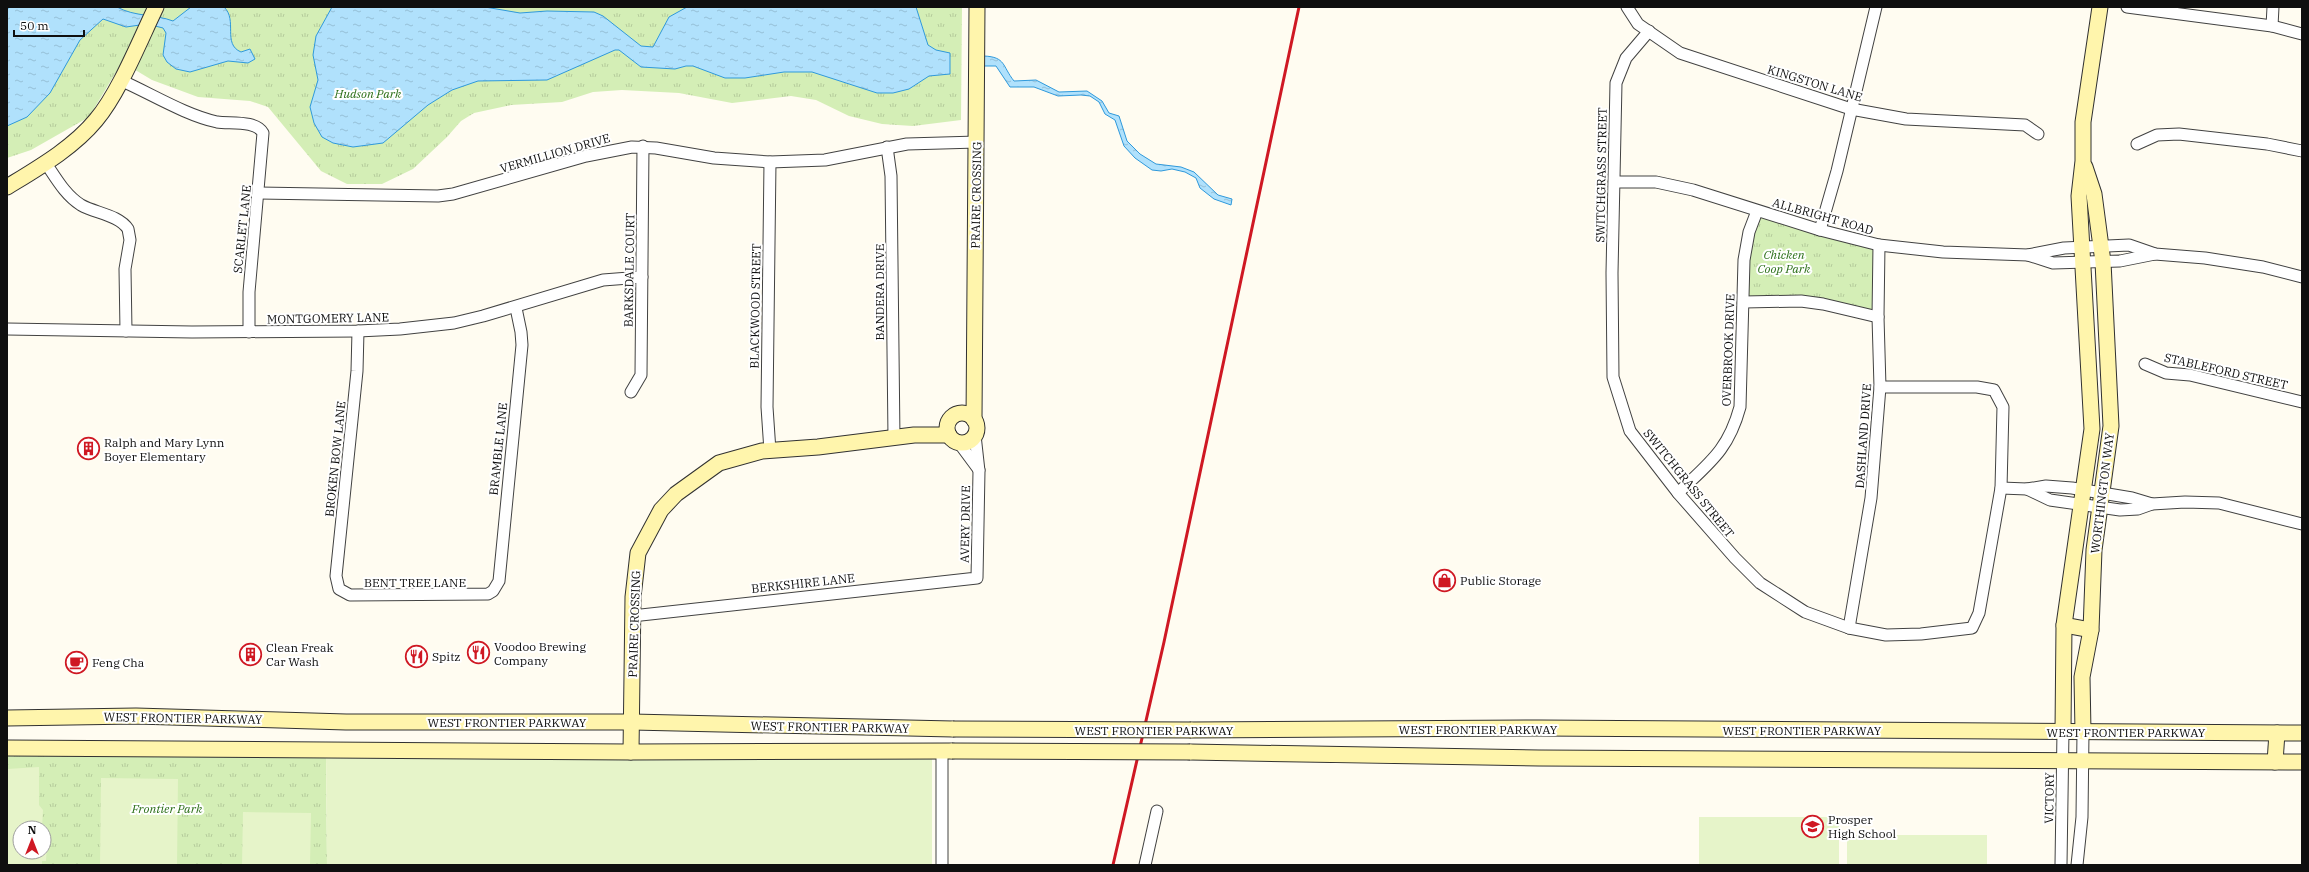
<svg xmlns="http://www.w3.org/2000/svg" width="2309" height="872" font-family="'IBM Plex Serif',serif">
  <defs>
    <pattern id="park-tufts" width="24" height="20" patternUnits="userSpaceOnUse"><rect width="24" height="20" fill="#d4eeb6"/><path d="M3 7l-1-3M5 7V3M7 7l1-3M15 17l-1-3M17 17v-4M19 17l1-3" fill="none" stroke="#b5cb9b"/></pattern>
    <pattern id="water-ripples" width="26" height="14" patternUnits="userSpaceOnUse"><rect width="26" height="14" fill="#b0e1fc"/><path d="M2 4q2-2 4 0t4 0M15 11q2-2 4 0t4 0" fill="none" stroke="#96c0d7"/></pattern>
  </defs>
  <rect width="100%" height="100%" fill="#fffcf1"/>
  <g fill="url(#park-tufts)" fill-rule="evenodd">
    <polygon points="7,7 962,7 961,120 913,126 882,124 849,116 816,100 791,96 732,103 679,93 622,90 593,92 562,102 511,105 474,113 461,121 447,137 413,169 382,184 347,184 321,171 268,107 250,101 198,97 152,80 122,62 89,117 31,150 7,158"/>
    <polygon points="1757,211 1879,245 1878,317 1823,304 1744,302 1744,260"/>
    <path d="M7,752H326L327,865H7ZM20,828H44V852H20Z"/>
  </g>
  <g fill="#e6f4c9">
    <polygon points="326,752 932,753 932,865 327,865"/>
    <polygon points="39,767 39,805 43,810 42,828 20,828 20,852 44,852 44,845 47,845 46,861 42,861 42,865 7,865 7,769"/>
    <polygon points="101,778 178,779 177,865 100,865"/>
    <polygon points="243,812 311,813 310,865 242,865"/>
    <rect x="1699" y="817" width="140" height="48"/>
    <rect x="1847" y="835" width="140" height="30"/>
  </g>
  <g fill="url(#water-ripples)" stroke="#2f99db">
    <path d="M10,7H117C135,17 155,14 173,21L191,7H224C238,20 222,44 241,52L250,49L255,59L248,63L228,61L190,72L176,69L167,62L163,55L166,33L163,28L147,24L126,27L103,19L80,40L50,93L27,117L7,126V9Z"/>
    <polygon points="332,7 485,7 520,13 547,11 594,12 603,16 641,46 653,47 669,17 687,7 916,7 928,45 936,50 950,53 950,74 929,76 909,89 893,93 877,93 812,72 784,72 745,78 725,78 693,66 686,66 675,69 641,67 619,50 615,50 547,80 478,81 452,90 428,105 383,143 353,147 333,143 322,137 314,123 310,107 318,80 313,55 316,36"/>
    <path d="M984,56C1006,57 1002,66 1014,81L1036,80L1059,92L1087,91L1102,101L1109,113L1119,116L1127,141L1140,154L1156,164L1181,167L1194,172L1218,195L1232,199L1231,205L1214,199L1200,188L1196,178L1185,172L1172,169L1161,171L1152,170L1135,158L1124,146L1115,120L1105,114L1099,102L1090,96L1081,95L1058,96L1034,87H1010L996,66H984Z"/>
  </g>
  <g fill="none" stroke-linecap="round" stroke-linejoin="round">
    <defs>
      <g id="street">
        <polyline points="1627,7 1638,24 1680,53 1851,109 1906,119 2025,125 2038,134"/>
        <polyline points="2127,7 2272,26 2302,34"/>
        <polyline points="2272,26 2273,7"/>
        <polyline points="1649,31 1626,58 1616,83 1612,273 1613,377 1630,431 1678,493 1735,558 1760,583 1805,612 1849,628 1886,635 1921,634 1972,628 1979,613 2001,488 2003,407 1994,390 1977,387 1880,387"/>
        <path d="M120,80C150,93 185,115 217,122C230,124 256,120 263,133L249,292V332"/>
        <polyline points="2137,144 2157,135 2179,134 2267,144 2302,151"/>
        <polyline points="887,147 891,176 894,438"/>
        <path d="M45,162C56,178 65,195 81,205C95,213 119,215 128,229L130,240L125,269L126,331"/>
        <polyline points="770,162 767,407 770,451"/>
        <polyline points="1615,182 1656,182 1693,190 1820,230 1879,245 1943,252 2028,255 2064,248 2129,245 2155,254 2205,258 2263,267 2302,277"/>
        <polyline points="259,193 438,196 453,194 586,156 632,147 656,148 714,158 770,162 825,160 907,144 977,142"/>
        <polyline points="1820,230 1837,171 1876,7"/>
        <polyline points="2028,255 2053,263 2120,261 2155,254"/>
        <polyline points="1744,302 1801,301 1823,304 1878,317"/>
        <polyline points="7,329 192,332 358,331 400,329 454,323 483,316 603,280 642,277"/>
        <polyline points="358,331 357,371 336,576 339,589 350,595 488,594 493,591 499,581 522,345 521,332 516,308"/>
        <polyline points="2145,364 2166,373 2190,375 2302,402"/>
        <polyline points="631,392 641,375 643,146"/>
        <polyline points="959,443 979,470"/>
        <polyline points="2001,488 2027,489 2046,486 2072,488 2132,498 2152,504"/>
        <polyline points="2027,489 2050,500 2120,510 2138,509 2152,504 2185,502 2219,503 2302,524"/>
        <path d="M1678,493C1709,463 1728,451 1740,407L1744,260L1749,232L1757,211"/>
        <polyline points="632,616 977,578 979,471 975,435"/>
        <polyline points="1849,628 1871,498 1880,387 1878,317 1879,245"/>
        <polyline points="942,865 942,751"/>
        <polyline points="1145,865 1157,811"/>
        <polyline points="2061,865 2063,731"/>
        <polyline points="2077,865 2082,817 2083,732"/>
      </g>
      <g id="secondary">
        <path d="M7,187C38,168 73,148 96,120C119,93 140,40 156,7"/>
        <circle cx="962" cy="428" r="15"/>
        <polyline points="974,420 977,7"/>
        <polyline points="2064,625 2091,630"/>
        <polyline points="7,718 136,716 346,722 632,722 953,729"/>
        <polyline points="1191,730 1539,728 2302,733"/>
        <polyline points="2063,731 2064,625 2092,429 2079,196 2083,161 2083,122 2100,7"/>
        <polyline points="2083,732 2082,677 2091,630 2094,550 2111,426 2103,262 2094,194 2085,167"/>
        <polyline points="7,748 631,752 952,751"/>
        <polyline points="631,752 633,597 638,553 661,510 676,494 719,463 762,451 818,447 914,435 949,435"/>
        <polyline points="1190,752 1539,758 2302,762"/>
        <polyline points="2275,762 2277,733"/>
      </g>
    </defs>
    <use href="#street" stroke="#424242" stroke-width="13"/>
    <use href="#secondary" stroke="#313131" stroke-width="17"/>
    <use href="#street" stroke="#fff" stroke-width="11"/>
    <use href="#secondary" stroke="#fff5ac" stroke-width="15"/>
    <polyline stroke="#cf1823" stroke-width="3" points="1113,865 1164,642 1299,7"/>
    <defs>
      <g id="secondary-bridge">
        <polyline points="953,729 1191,730"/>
        <polyline points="952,751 1190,752"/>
      </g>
    </defs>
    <use href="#secondary-bridge" stroke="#313131" stroke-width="17" stroke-linecap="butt"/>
    <use href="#secondary-bridge" stroke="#fff5ac" stroke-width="15"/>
  </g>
  <defs>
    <symbol id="building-ring" viewBox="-11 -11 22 22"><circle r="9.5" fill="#fff" stroke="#cf1823" stroke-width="1.5"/><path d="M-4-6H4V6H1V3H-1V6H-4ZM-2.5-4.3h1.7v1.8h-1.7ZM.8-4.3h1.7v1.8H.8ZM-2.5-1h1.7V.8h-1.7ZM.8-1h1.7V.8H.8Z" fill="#cf1823"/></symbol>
    <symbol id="shop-ring" viewBox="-11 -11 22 22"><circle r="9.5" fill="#fff" stroke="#cf1823" stroke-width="1.5"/><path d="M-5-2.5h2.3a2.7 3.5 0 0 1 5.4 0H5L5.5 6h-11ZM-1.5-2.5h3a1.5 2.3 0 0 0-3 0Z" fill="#cf1823"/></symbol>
    <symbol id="restaurant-ring" viewBox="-11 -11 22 22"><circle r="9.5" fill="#fff" stroke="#cf1823" stroke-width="1.5"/><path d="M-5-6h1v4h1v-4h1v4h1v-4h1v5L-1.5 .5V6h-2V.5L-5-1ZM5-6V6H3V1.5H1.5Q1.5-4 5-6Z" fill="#cf1823"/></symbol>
    <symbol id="cafe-ring" viewBox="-11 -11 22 22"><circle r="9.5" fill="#fff" stroke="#cf1823" stroke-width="1.5"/><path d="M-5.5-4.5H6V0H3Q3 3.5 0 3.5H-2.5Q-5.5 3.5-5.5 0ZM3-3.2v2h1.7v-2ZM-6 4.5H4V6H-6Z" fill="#cf1823"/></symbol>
    <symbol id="school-ring" viewBox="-11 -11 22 22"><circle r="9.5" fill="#fff" stroke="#cf1823" stroke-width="1.5"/><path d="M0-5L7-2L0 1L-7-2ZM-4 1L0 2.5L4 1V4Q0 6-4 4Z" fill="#cf1823"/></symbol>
  </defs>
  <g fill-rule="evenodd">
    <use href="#building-ring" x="76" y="436" width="25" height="25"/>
    <use href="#shop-ring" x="1432" y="568" width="25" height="25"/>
    <use href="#restaurant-ring" x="466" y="640" width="25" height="25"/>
    <use href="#building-ring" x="238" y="642" width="25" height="25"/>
    <use href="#restaurant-ring" x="404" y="644" width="25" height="25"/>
    <use href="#cafe-ring" x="64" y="650" width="25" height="25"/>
    <use href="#school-ring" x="1800" y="814" width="25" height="25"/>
  </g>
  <g text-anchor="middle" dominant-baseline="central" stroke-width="4" stroke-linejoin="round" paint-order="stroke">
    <g font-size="12" fill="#0f0f0f" stroke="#fff">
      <text transform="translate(1815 83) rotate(17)">KINGSTON LANE</text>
      <text transform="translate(555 153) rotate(-16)">VERMILLION DRIVE</text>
      <text transform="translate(1601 175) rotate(-89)">SWITCHGRASS STREET</text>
      <text transform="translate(976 195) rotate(-89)">PRAIRE CROSSING</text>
      <text transform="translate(1823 216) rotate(16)">ALLBRIGHT ROAD</text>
      <text transform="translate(242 229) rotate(-84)">SCARLET LANE</text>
      <text transform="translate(629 270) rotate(-89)">BARKSDALE COURT</text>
      <text transform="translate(879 292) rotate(-90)">BANDERA DRIVE</text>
      <text transform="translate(755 306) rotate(-89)">BLACKWOOD STREET</text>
      <text transform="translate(328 318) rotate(-1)">MONTGOMERY LANE</text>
      <text transform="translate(1728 350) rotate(-88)">OVERBROOK DRIVE</text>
      <text transform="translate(2226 371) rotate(13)">STABLEFORD STREET</text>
      <text transform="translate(1863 436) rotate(-86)">DASHLAND DRIVE</text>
      <text transform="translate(498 449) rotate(-84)">BRAMBLE LANE</text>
      <text transform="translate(335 459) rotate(-84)">BROKEN BOW LANE</text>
      <text transform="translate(1689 483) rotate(51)">SWITCHGRASS STREET</text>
      <text transform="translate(2102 493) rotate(-83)">WORTHINGTON WAY</text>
      <text transform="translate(965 524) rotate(-89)">AVERY DRIVE</text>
      <text x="415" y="582">BENT TREE LANE</text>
      <text transform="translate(803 583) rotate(-6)">BERKSHIRE LANE</text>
      <text transform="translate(634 624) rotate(-88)">PRAIRE CROSSING</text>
      <text transform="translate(183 718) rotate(1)">WEST FRONTIER PARKWAY</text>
      <text x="507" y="722">WEST FRONTIER PARKWAY</text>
      <text transform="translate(830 727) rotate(1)">WEST FRONTIER PARKWAY</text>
      <text x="1478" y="729">WEST FRONTIER PARKWAY</text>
      <text x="1154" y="730">WEST FRONTIER PARKWAY</text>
      <text x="1802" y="730">WEST FRONTIER PARKWAY</text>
      <text x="2126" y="732">WEST FRONTIER PARKWAY</text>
      <text transform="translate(2049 798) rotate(-89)">VICTORY</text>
    </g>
    <g font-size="12" font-style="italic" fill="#2b6f18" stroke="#fff">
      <text x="368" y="93">Hudson Park</text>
      <text x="1784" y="254">Chicken<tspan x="1784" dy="14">Coop Park</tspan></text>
      <text x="167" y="808">Frontier Park</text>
    </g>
    <g font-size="12" fill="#0f0f0f" stroke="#fff" text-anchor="start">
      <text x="104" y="442">Ralph and Mary Lynn<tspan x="104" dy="14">Boyer Elementary</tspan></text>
      <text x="1460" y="580">Public Storage</text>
      <text x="494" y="646">Voodoo Brewing<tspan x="494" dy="14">Company</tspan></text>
      <text x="266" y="647">Clean Freak<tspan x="266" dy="14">Car Wash</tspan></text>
      <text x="432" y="656">Spitz</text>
      <text x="92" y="662">Feng Cha</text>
      <text x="1828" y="819">Prosper<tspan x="1828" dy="14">High School</tspan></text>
    </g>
  </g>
  <rect width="2309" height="872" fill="none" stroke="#0f0f0f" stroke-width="16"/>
  <g transform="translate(32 840)"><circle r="19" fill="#ffffff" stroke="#9f9f9f"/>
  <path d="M0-3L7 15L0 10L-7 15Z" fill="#cf1823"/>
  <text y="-6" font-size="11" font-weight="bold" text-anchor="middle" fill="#0f0f0f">N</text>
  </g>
  <path d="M14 30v6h70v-6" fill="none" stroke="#0f0f0f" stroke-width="2"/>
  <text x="20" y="30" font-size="12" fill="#0f0f0f" stroke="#ffffff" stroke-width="3" paint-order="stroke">50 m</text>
</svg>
